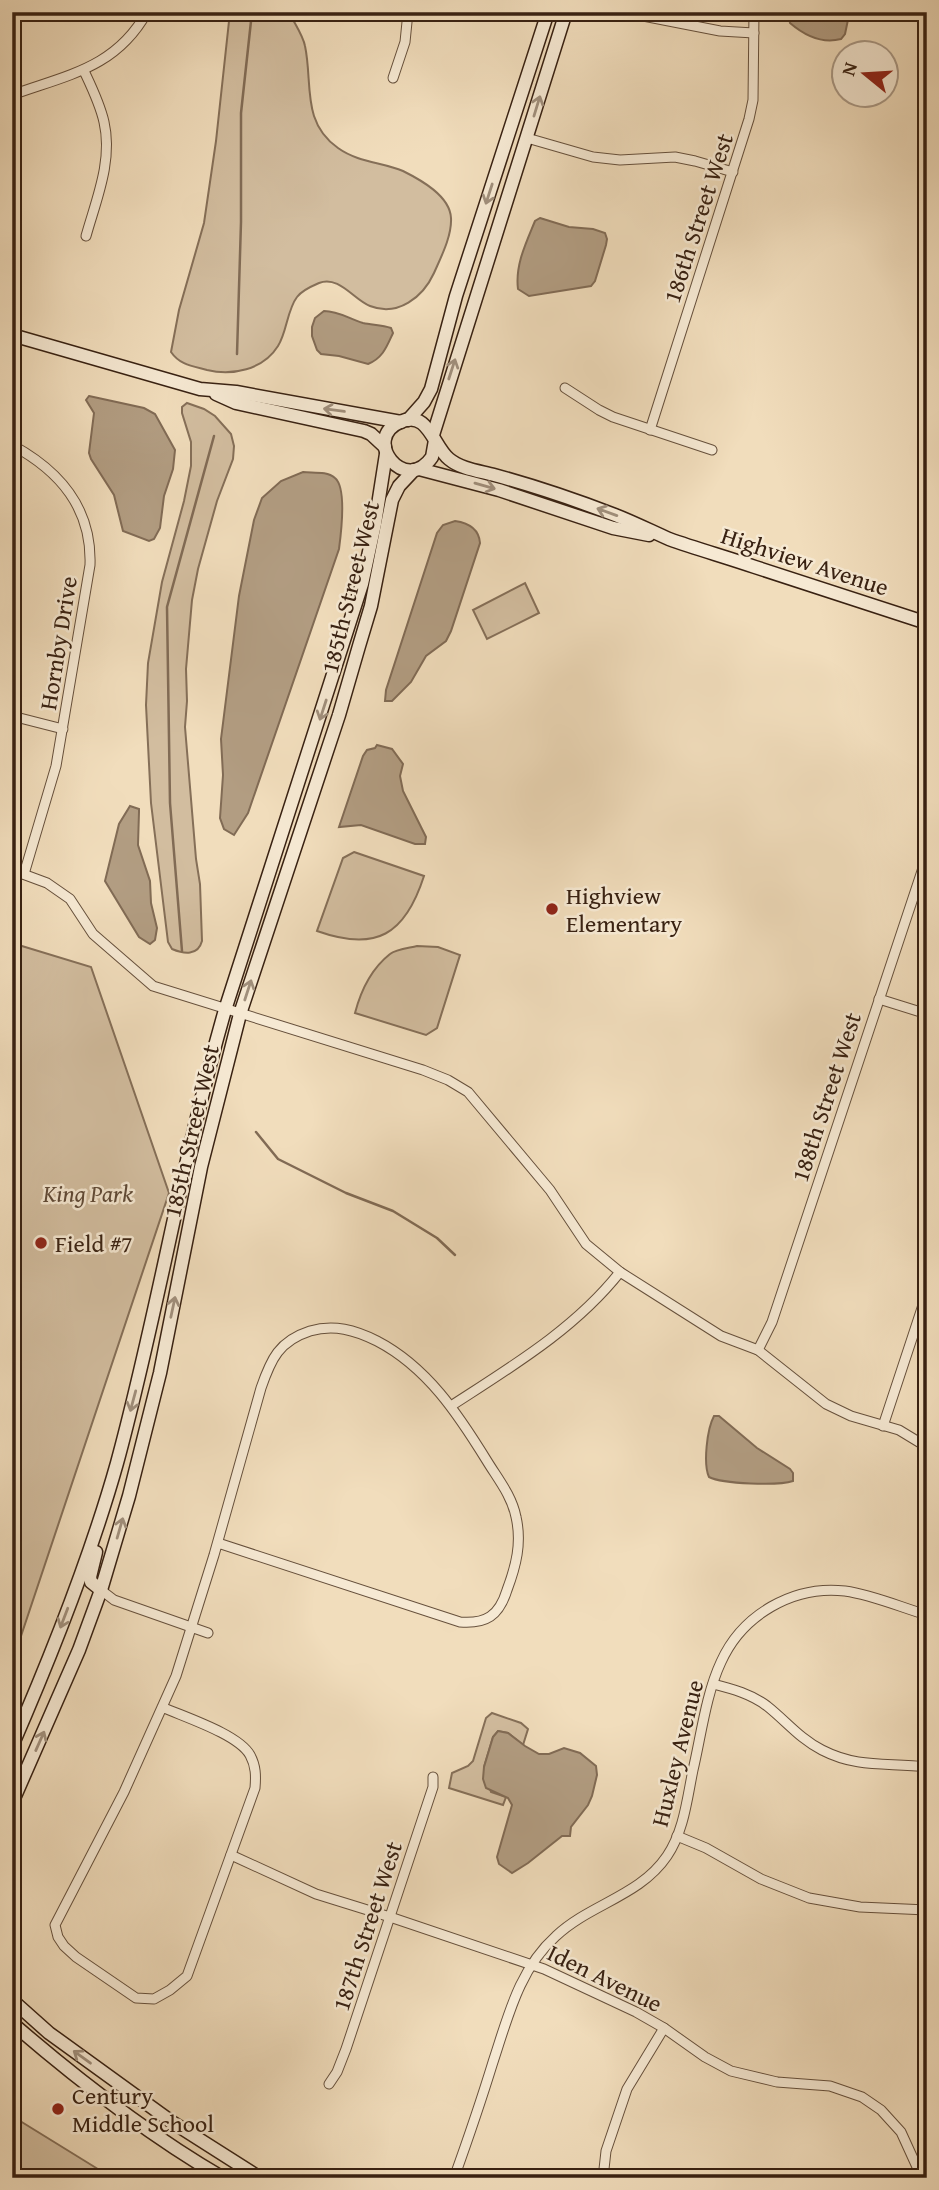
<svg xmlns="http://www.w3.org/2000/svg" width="939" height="2190" font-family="'Gentium Book Plus',serif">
  <rect width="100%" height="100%" fill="#f1ddbc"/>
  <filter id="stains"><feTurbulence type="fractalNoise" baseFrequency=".00286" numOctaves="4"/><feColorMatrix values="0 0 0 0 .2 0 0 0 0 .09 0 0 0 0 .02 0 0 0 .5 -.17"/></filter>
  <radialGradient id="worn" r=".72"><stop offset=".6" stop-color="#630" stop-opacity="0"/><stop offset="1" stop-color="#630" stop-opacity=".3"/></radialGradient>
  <g fill="#d2bd9f" stroke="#856f58" stroke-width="2">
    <path d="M230,12H289C294,23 303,35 305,46C313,83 301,122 338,148C359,163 383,162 403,171C421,180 450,196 451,218C452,236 441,257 434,273C423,297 398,317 370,306C354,300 339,275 319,283C312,286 302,290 297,297C287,310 287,332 278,346C263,370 232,376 207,370C192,366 180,365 171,352L179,310L204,223L216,141Z"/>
    <path d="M187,403L204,409L215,416L231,434L234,446L233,459L217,501L198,569L192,600L186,669L187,701L185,727L196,859L200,884L202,941C198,956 184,954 172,949L168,942L151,803L146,705L148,663L162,582L184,501L191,466V442L182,413V407Z"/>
    <polygon points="525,583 539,613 487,639 473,610"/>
    <path d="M354,852L424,876C405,935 376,952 317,931L343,858Z"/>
    <polygon points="12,943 91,967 169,1193 12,1663"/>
    <path d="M417,946L438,947L460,955L437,1028L426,1035L355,1013C361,990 371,969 390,954C396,949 409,948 417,946Z"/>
    <polygon points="492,1713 521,1723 528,1729 523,1745 508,1733 498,1731 493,1737 484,1767 491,1792 506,1797 503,1805 449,1788 452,1773 468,1766 473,1761 486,1718"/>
    <polygon points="12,2116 106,2174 104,2178 12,2178"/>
  </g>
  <g fill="#b29d82" stroke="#816b55" stroke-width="2">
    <path d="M788,12H847L849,15L845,34L841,39C822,44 804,35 790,23Z"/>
    <path d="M540,218L569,227L593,229L605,233L607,239L606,245L595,281L591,286L529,296L518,289C515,265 526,243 535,221Z"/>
    <path d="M324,311C339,311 349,319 363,323C372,325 382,325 391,328L393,333C387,346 383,358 368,364L339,356L321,354L317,350L312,336V327L315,318Z"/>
    <polygon points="89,396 144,408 155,414 175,450 173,469 164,496 160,528 154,539 149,541 123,531 114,495 91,459 89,453 94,413 86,400"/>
    <path d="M303,472C314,473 327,471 335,478C347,488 341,534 339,549L248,813L234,835L224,829L220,818L223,775L221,739L239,596L254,520L262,498L281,481Z"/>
    <path d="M455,521C469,523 479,529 480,543L451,631L446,641L426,656L411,682L392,701H385L386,690L437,533L443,525Z"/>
    <polygon points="377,745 392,749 403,764 400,776 403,791 426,837 425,844 415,844 361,825 339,827 363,756 367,750 375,748"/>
    <polygon points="130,806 139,809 139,812 138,845 150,881 151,903 157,928 155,940 150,944 139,937 105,881 119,824"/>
    <path d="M714,1416H719L757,1448L790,1469L793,1473V1481C778,1486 723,1484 709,1477C703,1464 707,1429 714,1416Z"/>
    <polygon points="498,1731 508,1733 525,1746 539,1754 549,1754 564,1748 580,1753 596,1766 597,1775 592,1796 588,1805 571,1827 570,1836 562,1836 528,1863 512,1873 499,1864 497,1857 512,1805 508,1798 486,1788 483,1779 484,1767 493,1737"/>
  </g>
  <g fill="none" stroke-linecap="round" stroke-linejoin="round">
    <g stroke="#816b55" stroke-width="2.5">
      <polyline points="237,354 241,222 241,113 252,12"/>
      <polyline points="182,951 170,803 167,607 214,436"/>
      <polyline points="256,1132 278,1159 346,1193 393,1211 437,1238 455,1255"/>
    </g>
    <defs>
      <g id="street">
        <polyline points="633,14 720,31 754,33"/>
        <path d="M84,71C92,88 100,104 104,122C113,161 96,200 86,236"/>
        <polyline points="393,78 405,42 408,12"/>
        <path d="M12,95C67,75 116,68 147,12"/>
        <polyline points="527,138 593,157 620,160 675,157 695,161 733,172"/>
        <polyline points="565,388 599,410 613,417 712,450"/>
        <polyline points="650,430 749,119 753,100 754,12"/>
        <path d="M12,445C60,471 92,508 90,565L56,766L24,874"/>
        <polyline points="12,716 63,729"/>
        <polyline points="12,870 47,883 70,899 93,934 153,986 423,1070 448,1080 468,1092 550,1190 586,1244 620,1272 721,1336 758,1350 826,1404 851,1416 899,1430 927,1447"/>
        <polyline points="879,999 927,1014"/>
        <polyline points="758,1350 772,1322 927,856"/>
        <path d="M451,1406C511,1367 575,1329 620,1272"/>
        <polyline points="883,1426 927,1293"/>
        <polyline points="101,1590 114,1600 208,1633"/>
        <path d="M713,1684C733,1689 751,1694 767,1706C786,1721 800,1739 822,1750C859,1769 888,1762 927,1767"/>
        <path d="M162,1707C184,1717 238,1734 250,1755C256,1766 256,1776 255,1788L187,1976L170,1990L154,1999L136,1998L76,1957L64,1946L58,1937L55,1925L124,1792L176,1676L214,1555L261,1388C271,1359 279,1341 310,1331C334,1324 355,1330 377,1341C427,1367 458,1414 487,1461C498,1479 512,1496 516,1517C522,1543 516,1566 507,1590C499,1616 486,1624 460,1622L218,1543"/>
        <polyline points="677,1836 706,1848 761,1879 809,1898 860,1907 927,1910"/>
        <polyline points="231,1855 316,1894 390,1917 544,1969 636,2012 664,2028 705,2057 731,2071 777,2082 830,2086 862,2097 881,2110 901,2132 922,2178"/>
        <polyline points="329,2084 337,2072 346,2049 429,1799 433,1787 433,1777"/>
        <path d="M454,2178C468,2139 481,2101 493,2062C508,2017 519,1969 556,1936C590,1904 640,1896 667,1856C684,1831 687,1799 693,1770C701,1736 706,1694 721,1662C742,1615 793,1585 845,1591C873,1595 900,1607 927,1615"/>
        <polyline points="603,2178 606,2151 627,2089 664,2028"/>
      </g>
      <g id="secondary">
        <polyline points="12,335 200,389 236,392 401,422"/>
        <polyline points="216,394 236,403 364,431 371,434 385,447"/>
        <polyline points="408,420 424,402 431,389 456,296 548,12"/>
        <polyline points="433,435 566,12"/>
        <path d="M435,440L432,457C405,496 361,439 400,422C428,409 433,446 449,459C461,469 479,471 494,475C535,486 576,500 615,515C633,522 651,531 669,539C697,549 726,557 755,567C812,585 869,604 927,623"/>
        <polyline points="419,469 499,490 613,528 649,535"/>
        <polyline points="96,1552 90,1577 91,1582 101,1590"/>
        <path d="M12,1746C52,1654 90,1559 117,1463C158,1313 182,1159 225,1010L362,584L375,524L386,454"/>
        <polyline points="12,1803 79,1650 101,1590 129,1496 160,1373 201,1167 240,1014 339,715 359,646 371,606 392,500 399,486 414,470"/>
        <polyline points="12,2000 49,2033 172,2122 260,2178"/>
        <path d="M12,2023C78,2080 147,2134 223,2178"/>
      </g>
    </defs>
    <use href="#street" stroke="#66503c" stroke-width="11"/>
    <use href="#secondary" stroke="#382112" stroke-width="15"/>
    <use href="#street" stroke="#f6e9d3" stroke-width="9"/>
    <use href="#secondary" stroke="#f6e9d3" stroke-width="12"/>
  </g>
  <defs><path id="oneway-shaft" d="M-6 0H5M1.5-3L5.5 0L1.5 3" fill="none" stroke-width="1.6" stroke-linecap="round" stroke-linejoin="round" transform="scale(1.75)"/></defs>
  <g stroke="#a08f7c">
    <use href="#oneway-shaft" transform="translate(537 106) rotate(-73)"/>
    <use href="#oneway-shaft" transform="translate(489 194) rotate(108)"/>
    <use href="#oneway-shaft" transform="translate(452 369) rotate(-72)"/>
    <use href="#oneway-shaft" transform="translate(334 410) rotate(-172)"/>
    <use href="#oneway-shaft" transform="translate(485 486) rotate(16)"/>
    <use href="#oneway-shaft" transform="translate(607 512) rotate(-160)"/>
    <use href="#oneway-shaft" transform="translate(323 710) rotate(108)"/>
    <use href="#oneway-shaft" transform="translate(248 990) rotate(-72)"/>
    <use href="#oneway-shaft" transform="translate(173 1307) rotate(-78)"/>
    <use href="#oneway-shaft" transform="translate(133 1401) rotate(105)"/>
    <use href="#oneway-shaft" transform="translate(120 1528) rotate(-74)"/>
    <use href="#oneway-shaft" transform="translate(64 1618) rotate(111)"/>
    <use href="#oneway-shaft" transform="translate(40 1741) rotate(-66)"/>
    <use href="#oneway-shaft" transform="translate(82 2057) rotate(-144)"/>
  </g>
  <g fill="#8f2418" stroke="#f6e9d3" stroke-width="2.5">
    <circle cx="552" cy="909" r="7"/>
    <circle cx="41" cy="1243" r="7"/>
    <circle cx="58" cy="2109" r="7"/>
  </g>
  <g text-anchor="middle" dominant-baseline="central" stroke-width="5" stroke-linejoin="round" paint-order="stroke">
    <g font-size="24" fill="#382112" stroke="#f6e9d3">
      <text transform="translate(698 218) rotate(-72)">186th Street West</text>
      <text transform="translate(805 561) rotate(18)">Highview Avenue</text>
      <text transform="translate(350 587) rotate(-76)">185th Street West</text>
      <text transform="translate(58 643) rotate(-81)">Hornby Drive</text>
      <text transform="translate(826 1097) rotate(-72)">188th Street West</text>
      <text transform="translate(191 1131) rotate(-77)">185th Street West</text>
      <text transform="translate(677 1753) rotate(-76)">Huxley Avenue</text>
      <text transform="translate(367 1926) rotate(-72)">187th Street West</text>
      <text transform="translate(605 1978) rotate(26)">Iden Avenue</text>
    </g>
    <g font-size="24" fill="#382112" stroke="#f6e9d3" text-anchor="start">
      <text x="566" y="895">Highview<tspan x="566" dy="28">Elementary</tspan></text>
      <text x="55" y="1243">Field #7</text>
      <text x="72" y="2095">Century<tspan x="72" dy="28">Middle School</tspan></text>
    </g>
    <g font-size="24" font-style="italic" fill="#5e4835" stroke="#f6e9d3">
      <text x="88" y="1193">King Park</text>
    </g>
  </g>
  <rect width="939" height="2190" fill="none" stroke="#f1ddbc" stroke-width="42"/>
  <rect x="14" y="14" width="911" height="2162" fill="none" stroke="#382112" stroke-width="3.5"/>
  <rect x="21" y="21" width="897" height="2148" fill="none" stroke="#382112" stroke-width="2"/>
  <g transform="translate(865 74) rotate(288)"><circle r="33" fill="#f6e9d3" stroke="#aa9986" stroke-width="2"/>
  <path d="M0-5L12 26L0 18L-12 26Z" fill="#8f2418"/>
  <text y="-10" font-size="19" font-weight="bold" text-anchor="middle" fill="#382112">N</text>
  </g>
  <rect width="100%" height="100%" filter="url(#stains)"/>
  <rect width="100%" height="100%" fill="url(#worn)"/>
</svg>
